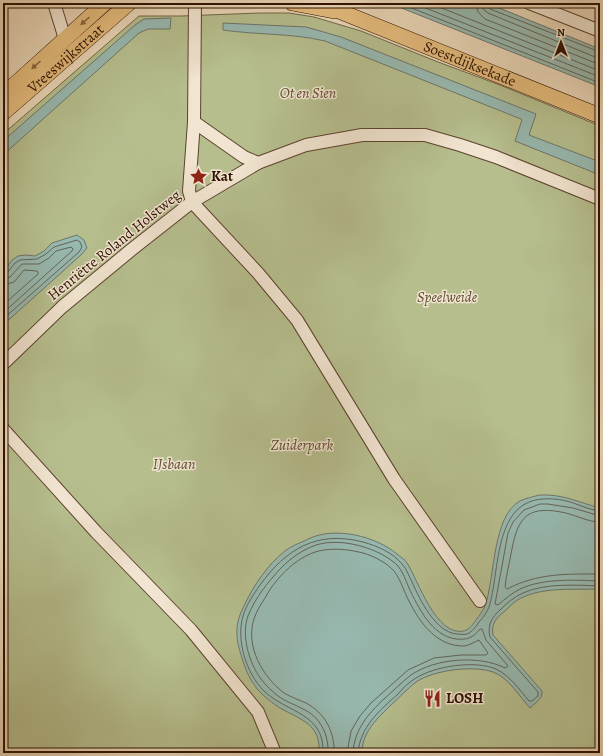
<svg xmlns="http://www.w3.org/2000/svg" width="603" height="756" font-family="Alegreya,serif">
  <rect width="100%" height="100%" fill="#e9d6b7"/>
  <filter id="stains"><feTurbulence type="fractalNoise" baseFrequency=".005" numOctaves="4"/><feColorMatrix values="0 0 0 0 .2 0 0 0 0 .09 0 0 0 0 .02 0 0 0 .5 -.17"/></filter>
  <radialGradient id="worn" r=".72"><stop offset=".6" stop-color="#630" stop-opacity="0"/><stop offset="1" stop-color="#630" stop-opacity=".3"/></radialGradient>
  <polygon fill="#b6be8e" stroke="#726747" points="259,13 289,13 314,17 361,31 438,62 500,85 600,126 600,753 3,753 3,134 139,16 181,16"/>
  <g fill="#97b9b0" stroke="#6d756a">
    <polygon points="389,3 487,3 600,49 600,87"/>
    <polygon points="171,18 170,29 148,29 139,33 3,155 3,141 135,25 144,19"/>
    <path d="M223,23L306,27L341,37L536,114L529,135L600,162V175L515,141L522,120L521,119L325,41C291,33 257,35 223,30Z"/>
    <polygon points="77,235 84,240 87,248 82,254 3,325 3,273 12,260 18,256 26,255 35,256 44,251 52,243"/>
    <path d="M539,495C564,494 577,502 600,508V589C573,590 539,586 516,601C512,604 508,608 504,612C496,618 491,624 493,635L542,691C543,699 535,703 530,708C519,696 509,678 493,672C473,665 434,670 416,682C407,689 399,698 391,705C382,714 372,723 366,735C363,740 363,747 361,753H319C321,724 301,720 280,708C274,704 267,699 262,694C251,684 245,669 241,655C233,630 237,618 249,596C258,579 274,557 291,547C296,544 303,542 308,539C335,526 375,536 397,554C400,557 405,559 407,563C418,580 436,637 464,631C470,629 473,624 476,620C479,616 483,611 485,606C495,579 492,516 520,501C526,498 533,497 539,495Z"/>
  </g>
  <g fill="none" stroke-linecap="round" stroke-linejoin="round">
    <g stroke="#626458" stroke-width="1">
      <polyline points="399,3 600,83"/>
      <polyline points="413,3 600,77"/>
      <polyline points="429,3 600,71"/>
      <polyline points="476,3 478,12 485,19 593,62 600,63"/>
      <polyline points="482,3 483,9 488,13 595,57 600,57"/>
      <polyline points="487,3 487,6 490,9 600,52"/>
      <polyline points="3,274 7,273 15,263 20,260 37,259 46,254 54,247 77,240 80,242 82,247 79,252 3,319"/>
      <polyline points="3,279 10,277 22,264 39,264 49,258 56,251 71,247 73,249 72,251 3,313"/>
      <polyline points="3,285 14,282 24,270 37,271 38,272 38,274 3,305"/>
      <path d="M600,516L573,508L548,504H540L524,510L513,522L508,533L495,604L498,605C505,599 512,593 520,589C544,578 575,580 600,581"/>
      <path d="M600,522C587,522 574,514 561,512C524,505 517,521 511,554C509,565 506,576 505,587L507,589C538,573 566,574 600,574"/>
      <path d="M323,753C325,713 287,713 264,691C246,673 236,640 243,616C246,605 254,594 260,585C286,549 317,530 363,542C377,546 392,552 402,564C407,569 409,577 412,582C420,600 435,631 456,634C460,634 463,635 467,634C472,632 476,627 479,622C483,618 487,612 489,607C500,573 493,503 542,499C553,498 566,500 576,504C584,507 592,510 600,511"/>
      <path d="M328,753C329,734 320,717 303,709C294,704 286,702 278,696C272,691 266,686 261,679C249,663 241,635 248,616C255,598 268,582 281,568C291,558 302,550 316,545C341,537 380,548 398,566C403,572 406,581 409,588C418,607 432,636 456,639C467,640 473,638 480,629H482L486,640L508,666L505,668C479,655 436,658 411,675C402,682 393,691 384,699C368,714 354,730 353,753"/>
      <path d="M334,753C335,732 325,713 306,703C299,700 291,697 284,693C263,677 245,647 254,619C256,612 261,604 265,598C276,577 300,553 324,550C338,548 351,550 363,553C374,556 387,563 394,571C401,580 404,592 409,601C420,623 437,647 465,646C470,645 474,642 479,640L488,653L486,655H461L434,658L408,670L371,703L360,716L351,731L347,753"/>
      <path d="M358,753C360,727 379,711 398,694C403,688 409,682 416,678C435,666 475,660 496,669C510,676 519,689 529,701H532L538,696V692L490,637C487,625 492,617 500,610C507,603 514,597 523,593C544,583 577,585 600,586"/>
    </g>
    <defs>
      <g id="minor">
        <polyline points="54,3 65,39"/>
        <polyline points="195,3 194,122 244,157 258,163"/>
        <polyline points="529,3 600,31"/>
        <polyline points="194,122 189,191 192,202 258,273 297,320 394,479 480,601"/>
        <polyline points="3,364 62,307 131,250 192,202 258,163 306,145 362,135 425,135 460,145 496,157 600,199"/>
        <polyline points="3,429 96,532 191,630 258,712 275,753"/>
      </g>
      <g id="major">
        <polyline points="292,3 334,11"/>
        <path id="s1" d="M324,3L339,11L600,116"/>
        <polyline points="3,95 105,3"/>
        <path id="s2" d="M3,113L129,3"/>
      </g>
    </defs>
    <use href="#minor" stroke="#5c422e" stroke-width="14"/>
    <use href="#major" stroke="#2d1000" stroke-width="16"/>
    <use href="#minor" stroke="#f1e4d0" stroke-width="12"/>
    <use href="#major" stroke="#e4bb7c" stroke-width="15"/>
  </g>
  <defs><path id="oneway-solid" d="M-6-.8H1V-3.2L6.5 0L1 3.2V.8H-6Z"/></defs>
  <g fill="#88663e">
    <use href="#oneway-solid" transform="translate(85 21) rotate(138)"/>
    <use href="#oneway-solid" transform="translate(36 65) rotate(138)"/>
  </g>
  <defs>
    <symbol id="sight-bare" viewBox="-9 -9 18 18"><path d="M0-6L1.8-2.2L6-1.7L2.9 1.2L3.7 5.4L0 3.3L-3.7 5.4L-2.9 1.2L-6-1.7L-1.8-2.2Z" fill="#8f2418" stroke="#f1e4d0" stroke-width="2.5" paint-order="stroke"/></symbol>
    <symbol id="restaurant-bare" viewBox="-9 -9 18 18"><path d="M-5-6h1v4h1v-4h1v4h1v-4h1v5L-1.5 .5V6h-2V.5L-5-1ZM5-6V6H3V1.5H1.5Q1.5-4 5-6Z" fill="#8f2418" stroke="#f1e4d0" stroke-width="2.5" paint-order="stroke"/></symbol>
  </defs>
  <g fill-rule="evenodd">
    <use href="#sight-bare" x="186" y="164" width="25" height="25"/>
    <use href="#restaurant-bare" x="420" y="686" width="25" height="25"/>
  </g>
  <g text-anchor="middle" dominant-baseline="central" stroke-width="3" stroke-linejoin="round" paint-order="stroke">
    <g font-size="15" fill="#2d1000" stroke="#f1e4d0">
      <text stroke="none"><textPath href="#s2" startOffset="83">Vreeswijkstraat</textPath></text>
      <text stroke="none"><textPath href="#s1" startOffset="158">Soestdijksekade</textPath></text>
      <text transform="translate(114 245) rotate(-39)">Henriëtte Roland Holstweg</text>
    </g>
    <g font-size="15" font-style="italic" fill="#5d4d32" stroke="#f1e4d0">
      <text x="308" y="93">Ot en Sien</text>
      <text x="447" y="297">Speelweide</text>
      <text x="302" y="445">Zuiderpark</text>
      <text x="174" y="464">IJsbaan</text>
    </g>
    <g font-size="15" font-weight="bold" fill="#2d1000" stroke="#f1e4d0" text-anchor="start">
      <text x="211" y="176">Kat</text>
      <text x="446" y="698">LOSH</text>
    </g>
  </g>
  <rect width="603" height="756" fill="none" stroke="#e9d6b7" stroke-width="16"/>
  <rect x="4" y="4" width="595" height="748" fill="none" stroke="#2d1000" stroke-width="2"/>
  <rect x="8" y="8" width="587" height="740" fill="none" stroke="#2d1000"/>
  <g transform="translate(561 42)" stroke="#f1e4d0" stroke-width="3" paint-order="stroke">
  <path d="M0-3L7 15L0 10L-7 15Z" fill="#2d1000"/>
  <text y="-6" font-size="11" font-weight="bold" text-anchor="middle" fill="#2d1000">N</text>
  </g>
  <rect width="100%" height="100%" filter="url(#stains)"/>
  <rect width="100%" height="100%" fill="url(#worn)"/>
</svg>
